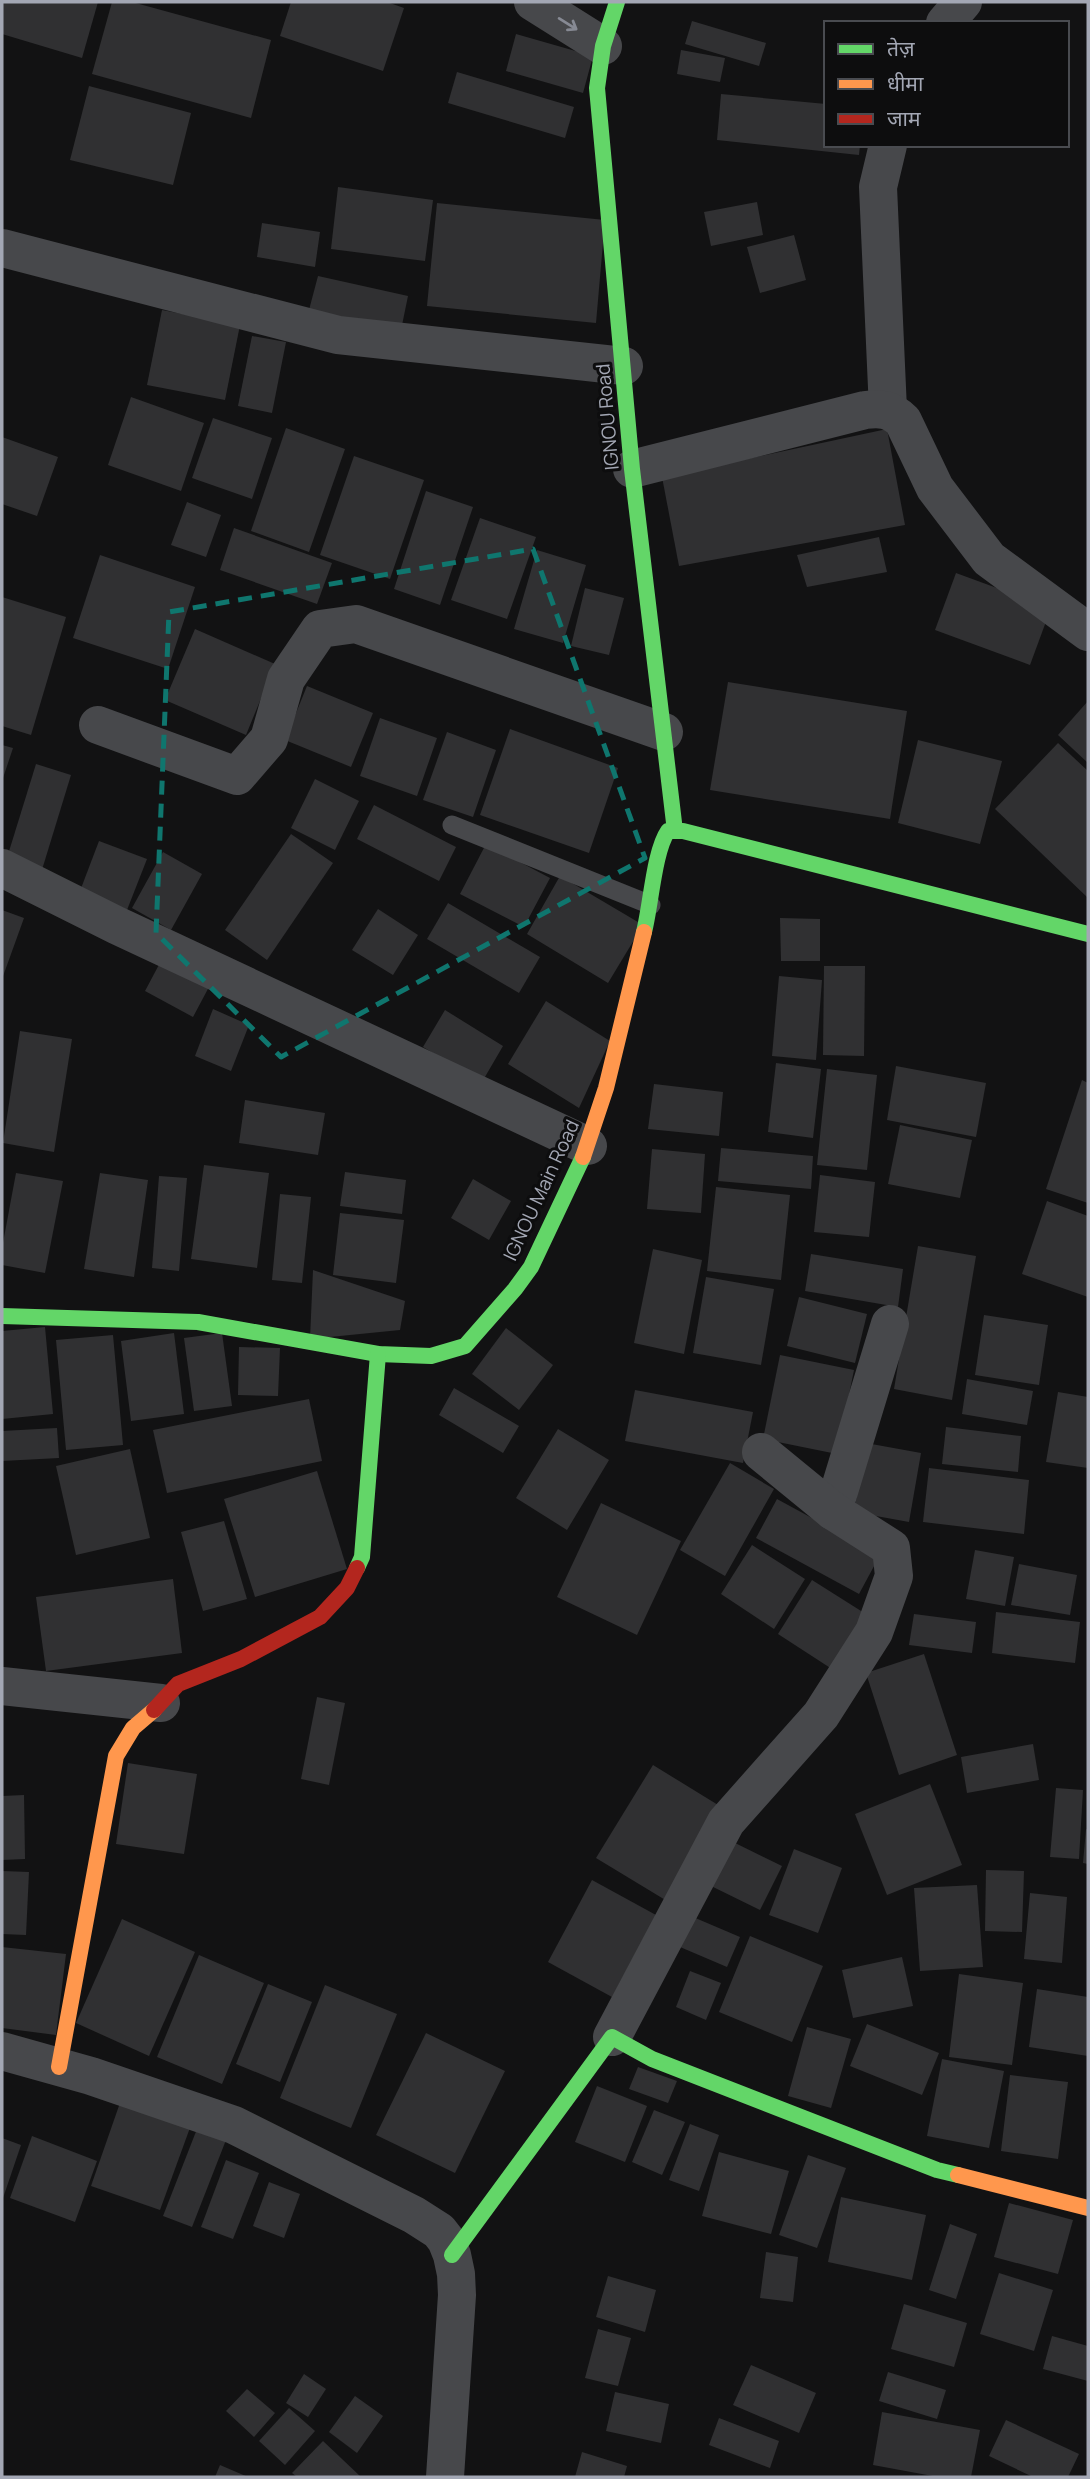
<svg xmlns="http://www.w3.org/2000/svg" width="1090" height="2479" font-family="Manrope,'Noto Sans Devanagari',sans-serif">
  <rect width="100%" height="100%" fill="#121213"/>
  <g fill="#303032">
    <polygon points="2,2 98,2 82,58 2,34"/>
    <polygon points="112,2 132,2 271,40 251,118 92,74"/>
    <polygon points="291,2 387,2 404,8 383,71 280,36"/>
    <polygon points="692,21 766,43 759,66 685,44"/>
    <polygon points="516,34 593,56 583,93 506,71"/>
    <polygon points="681,50 725,58 720,82 677,74"/>
    <polygon points="457,72 574,107 565,138 448,103"/>
    <polygon points="89,86 191,113 173,185 70,160"/>
    <polygon points="721,94 826,104 826,145 860,145 859,155 717,140"/>
    <polygon points="338,187 433,200 425,261 331,249"/>
    <polygon points="757,202 763,235 711,246 704,212"/>
    <polygon points="437,203 605,220 596,323 427,306"/>
    <polygon points="262,223 320,232 315,267 257,257"/>
    <polygon points="794,235 806,280 760,293 747,247"/>
    <polygon points="318,276 408,296 401,330 309,310"/>
    <polygon points="162,310 240,325 225,400 147,385"/>
    <polygon points="252,336 286,342 272,413 238,406"/>
    <polygon points="131,397 204,423 181,491 108,465"/>
    <polygon points="213,418 272,438 252,499 192,478"/>
    <polygon points="286,428 345,449 309,552 251,531"/>
    <polygon points="887,429 905,525 679,566 662,477"/>
    <polygon points="2,437 58,457 37,516 2,504"/>
    <polygon points="354,456 424,480 390,579 320,555"/>
    <polygon points="426,491 473,507 440,605 394,589"/>
    <polygon points="187,502 221,515 206,557 171,545"/>
    <polygon points="480,518 536,537 507,619 451,600"/>
    <polygon points="234,528 332,563 317,604 220,570"/>
    <polygon points="879,537 887,572 807,587 797,555"/>
    <polygon points="537,550 586,565 563,643 514,629"/>
    <polygon points="100,555 195,587 168,669 73,638"/>
    <polygon points="956,573 1051,608 1030,665 935,630"/>
    <polygon points="585,588 624,598 609,655 571,646"/>
    <polygon points="2,597 66,617 31,735 2,726"/>
    <polygon points="195,629 275,664 246,735 165,700"/>
    <polygon points="728,682 907,711 890,819 710,790"/>
    <polygon points="307,686 373,713 351,767 285,740"/>
    <polygon points="1088,701 1088,763 1058,735"/>
    <polygon points="380,718 437,738 417,796 360,776"/>
    <polygon points="510,729 618,768 589,853 480,815"/>
    <polygon points="447,732 496,750 473,817 423,800"/>
    <polygon points="918,740 1002,761 980,844 898,823"/>
    <polygon points="1058,743 1088,771 1088,898 995,809"/>
    <polygon points="2,745 13,748 2,781"/>
    <polygon points="36,764 71,775 41,873 6,861"/>
    <polygon points="315,779 359,801 335,850 291,828"/>
    <polygon points="374,805 456,847 439,881 357,839"/>
    <polygon points="291,834 333,863 267,960 225,930"/>
    <polygon points="99,841 147,859 127,910 80,891"/>
    <polygon points="486,844 550,878 524,927 460,894"/>
    <polygon points="163,852 202,874 171,930 132,908"/>
    <polygon points="560,876 643,925 608,983 527,934"/>
    <polygon points="448,903 540,957 519,993 427,939"/>
    <polygon points="378,909 418,935 393,975 352,950"/>
    <polygon points="2,910 24,918 2,979"/>
    <polygon points="780,918 820,919 820,961 781,961"/>
    <polygon points="162,959 210,985 193,1017 145,991"/>
    <polygon points="824,966 865,966 864,1056 823,1055"/>
    <polygon points="779,976 822,980 816,1060 772,1056"/>
    <polygon points="546,1001 610,1041 579,1108 508,1064"/>
    <polygon points="213,1009 249,1025 231,1071 195,1056"/>
    <polygon points="445,1010 503,1046 482,1082 423,1047"/>
    <polygon points="20,1031 72,1039 54,1152 3,1143"/>
    <polygon points="776,1063 821,1069 813,1138 768,1132"/>
    <polygon points="896,1066 986,1083 976,1137 887,1120"/>
    <polygon points="827,1069 877,1075 867,1170 817,1165"/>
    <polygon points="1082,1080 1088,1083 1088,1203 1046,1189"/>
    <polygon points="654,1084 723,1092 719,1136 648,1129"/>
    <polygon points="245,1100 325,1113 318,1155 239,1143"/>
    <polygon points="900,1125 972,1140 960,1198 888,1184"/>
    <polygon points="721,1148 813,1156 811,1189 718,1181"/>
    <polygon points="652,1149 705,1154 701,1213 647,1209"/>
    <polygon points="204,1165 269,1173 257,1268 191,1259"/>
    <polygon points="345,1172 406,1180 402,1214 340,1206"/>
    <polygon points="16,1173 63,1181 45,1273 2,1265 2,1248"/>
    <polygon points="100,1173 148,1180 134,1277 84,1269"/>
    <polygon points="820,1175 875,1182 869,1237 814,1232"/>
    <polygon points="159,1176 187,1178 179,1271 152,1268"/>
    <polygon points="473,1179 511,1201 489,1240 451,1218"/>
    <polygon points="716,1187 790,1195 781,1280 707,1271"/>
    <polygon points="280,1194 311,1197 302,1283 272,1280"/>
    <polygon points="1047,1201 1088,1216 1088,1297 1022,1274"/>
    <polygon points="340,1213 404,1220 396,1283 333,1275"/>
    <polygon points="918,1246 976,1256 952,1400 894,1389"/>
    <polygon points="653,1249 702,1260 684,1354 634,1343"/>
    <polygon points="811,1254 903,1269 898,1307 805,1291"/>
    <polygon points="313,1270 405,1301 400,1330 310,1339"/>
    <polygon points="706,1277 774,1289 761,1365 693,1353"/>
    <polygon points="799,1297 867,1314 855,1363 787,1346"/>
    <polygon points="984,1315 1048,1325 1039,1385 975,1375"/>
    <polygon points="45,1327 53,1414 2,1419 2,1331"/>
    <polygon points="506,1328 553,1365 519,1410 472,1374"/>
    <polygon points="174,1333 184,1414 131,1421 121,1341"/>
    <polygon points="222,1333 232,1406 194,1411 184,1338"/>
    <polygon points="113,1335 123,1445 66,1450 56,1340"/>
    <polygon points="239,1347 280,1348 278,1396 238,1395"/>
    <polygon points="780,1355 854,1370 837,1454 763,1439"/>
    <polygon points="967,1379 1033,1391 1027,1425 962,1414"/>
    <polygon points="454,1388 519,1426 503,1453 439,1415"/>
    <polygon points="635,1390 753,1412 743,1463 625,1441"/>
    <polygon points="1058,1392 1088,1397 1088,1468 1046,1462"/>
    <polygon points="309,1399 322,1461 167,1493 153,1430"/>
    <polygon points="946,1427 1021,1436 1018,1472 942,1464"/>
    <polygon points="57,1428 59,1458 2,1461 2,1431"/>
    <polygon points="558,1429 609,1460 567,1530 516,1498"/>
    <polygon points="866,1443 921,1453 909,1522 854,1512"/>
    <polygon points="130,1449 150,1538 76,1555 56,1466"/>
    <polygon points="730,1463 774,1489 725,1576 680,1550"/>
    <polygon points="929,1468 1029,1480 1024,1534 923,1522"/>
    <polygon points="317,1471 347,1569 255,1597 224,1499"/>
    <polygon points="777,1499 880,1555 859,1594 756,1538"/>
    <polygon points="601,1503 681,1541 637,1635 557,1597"/>
    <polygon points="224,1521 247,1599 203,1611 181,1532"/>
    <polygon points="752,1545 805,1579 774,1629 721,1594"/>
    <polygon points="975,1550 1014,1557 1005,1606 966,1599"/>
    <polygon points="1019,1564 1077,1575 1070,1615 1011,1605"/>
    <polygon points="173,1579 182,1653 46,1671 36,1597"/>
    <polygon points="812,1580 869,1616 835,1671 778,1634"/>
    <polygon points="996,1612 1080,1622 1075,1663 992,1653"/>
    <polygon points="914,1614 976,1622 972,1653 909,1645"/>
    <polygon points="924,1654 957,1755 899,1775 866,1673"/>
    <polygon points="317,1697 345,1703 329,1785 301,1779"/>
    <polygon points="1033,1744 1039,1780 967,1793 961,1757"/>
    <polygon points="128,1763 197,1774 184,1854 116,1844"/>
    <polygon points="653,1765 723,1808 667,1901 596,1858"/>
    <polygon points="930,1784 962,1865 887,1895 855,1814"/>
    <polygon points="1056,1788 1083,1790 1079,1859 1050,1857"/>
    <polygon points="24,1795 25,1859 2,1860 2,1796"/>
    <polygon points="1086,1829 1088,1830 1088,1864 1083,1863"/>
    <polygon points="729,1840 782,1866 760,1910 707,1884"/>
    <polygon points="794,1849 842,1868 818,1933 769,1915"/>
    <polygon points="986,1870 1024,1871 1022,1932 985,1931"/>
    <polygon points="2,1871 29,1872 26,1935 2,1934"/>
    <polygon points="592,1880 656,1915 612,1997 548,1962"/>
    <polygon points="977,1885 983,1967 920,1971 914,1888"/>
    <polygon points="1030,1893 1067,1897 1062,1963 1024,1959"/>
    <polygon points="686,1914 740,1937 727,1967 673,1944"/>
    <polygon points="122,1919 195,1952 149,2056 76,2023"/>
    <polygon points="750,1936 823,1966 792,2042 719,2012"/>
    <polygon points="2,1947 66,1954 56,2035 2,2028"/>
    <polygon points="199,1955 264,1983 222,2084 157,2057"/>
    <polygon points="902,1957 913,2006 853,2018 842,1970"/>
    <polygon points="690,1971 721,1983 706,2020 676,2007"/>
    <polygon points="959,1974 1023,1983 1012,2065 949,2057"/>
    <polygon points="268,1984 312,2002 280,2082 236,2064"/>
    <polygon points="325,1985 397,2014 351,2128 280,2098"/>
    <polygon points="1037,1989 1088,1997 1088,2056 1029,2047"/>
    <polygon points="867,2024 939,2053 922,2095 850,2066"/>
    <polygon points="807,2027 851,2039 831,2108 788,2096"/>
    <polygon points="426,2033 505,2071 455,2173 376,2135"/>
    <polygon points="942,2059 1004,2071 989,2148 927,2136"/>
    <polygon points="638,2067 677,2081 668,2103 629,2089"/>
    <polygon points="1010,2075 1068,2082 1058,2159 1001,2151"/>
    <polygon points="597,2086 647,2106 625,2162 575,2142"/>
    <polygon points="121,2100 191,2125 160,2210 91,2186"/>
    <polygon points="654,2110 685,2122 662,2175 632,2162"/>
    <polygon points="690,2124 719,2135 699,2191 669,2180"/>
    <polygon points="197,2129 226,2140 192,2227 163,2216"/>
    <polygon points="32,2136 97,2161 75,2222 10,2198"/>
    <polygon points="2,2138 21,2145 2,2201"/>
    <polygon points="719,2152 789,2171 771,2234 702,2216"/>
    <polygon points="808,2155 846,2168 817,2248 779,2235"/>
    <polygon points="226,2160 259,2173 233,2239 201,2227"/>
    <polygon points="269,2182 300,2194 284,2238 253,2226"/>
    <polygon points="841,2197 926,2215 912,2280 828,2262"/>
    <polygon points="1009,2203 1073,2220 1058,2274 994,2257"/>
    <polygon points="950,2224 977,2234 956,2299 929,2290"/>
    <polygon points="766,2252 798,2257 793,2302 760,2298"/>
    <polygon points="999,2273 1053,2290 1034,2351 980,2334"/>
    <polygon points="608,2276 656,2290 645,2332 596,2317"/>
    <polygon points="904,2304 967,2323 954,2367 891,2349"/>
    <polygon points="598,2329 631,2338 618,2386 585,2378"/>
    <polygon points="1052,2336 1088,2346 1088,2381 1043,2369"/>
    <polygon points="751,2365 816,2393 799,2433 733,2405"/>
    <polygon points="888,2372 946,2390 937,2419 879,2401"/>
    <polygon points="304,2374 326,2389 308,2417 286,2403"/>
    <polygon points="247,2389 275,2413 254,2437 226,2411"/>
    <polygon points="615,2392 669,2404 661,2443 606,2431"/>
    <polygon points="355,2396 383,2416 357,2453 329,2432"/>
    <polygon points="289,2408 315,2431 285,2465 259,2441"/>
    <polygon points="882,2412 980,2430 971,2477 938,2477 873,2465"/>
    <polygon points="719,2418 779,2441 770,2468 709,2445"/>
    <polygon points="1006,2420 1079,2454 1068,2477 1033,2477 989,2456"/>
    <polygon points="323,2441 361,2477 297,2477 292,2473"/>
    <polygon points="582,2452 627,2466 624,2477 575,2477"/>
    <polygon points="220,2465 248,2477 215,2477"/>
  </g>
  <g fill="none" stroke-linecap="round" stroke-linejoin="round">
    <polyline stroke="#47484b" stroke-width="19" points="452,825 651,905"/>
    <g stroke="#47484b" stroke-width="38">
      <polyline points="533,2 603,46"/>
      <polyline points="945,23 963,2"/>
      <polyline points="888,145 878,187 888,410"/>
      <polyline points="2,248 338,335 624,366"/>
      <path d="M632,469L865,410C881,408 891,409 903,421L935,488L989,559L1088,632"/>
      <polyline points="98,725 237,776 269,739 286,679 320,629 356,624 664,732"/>
      <polyline points="2,868 116,925 588,1146"/>
      <polyline points="833,1511 890,1324"/>
      <polyline points="2,1686 161,1703"/>
      <polyline points="612,2037 726,1822 821,1715 874,1632 894,1576 891,1548 833,1511 761,1452"/>
      <polyline points="2,2051 91,2076 234,2125 414,2215 439,2231 446,2240 452,2255 456,2274 457,2295 445,2477"/>
    </g>
    <g stroke="#63d668" stroke-width="16">
      <polyline points="617,2 603,46 597,88 632,469 675,831"/>
      <path d="M644,932C651,905 654,851 668,831H683L1088,934"/>
      <polyline points="2,1316 198,1322 378,1354 431,1356 465,1346 515,1289 531,1267 583,1157"/>
      <polyline points="357,1568 362,1557 378,1354"/>
      <polyline points="452,2255 612,2037 652,2059 937,2170 958,2175"/>
    </g>
    <g stroke="#ff974d" stroke-width="16">
      <polyline points="583,1157 606,1088 644,932"/>
      <polyline points="59,2067 116,1756 133,1728 154,1710"/>
      <polyline points="958,2175 1088,2208"/>
    </g>
    <polyline stroke="#b3261e" stroke-width="16" points="154,1710 178,1684 241,1659 320,1617 347,1588 357,1568"/>
  </g>
  <defs><path id="oneway-shaft" d="M-6 0H5M1.5-3L5.5 0L1.5 3" fill="none" stroke-width="1.6" stroke-linecap="round" stroke-linejoin="round" transform="scale(1.75)"/></defs>
  <use stroke="#878a94" href="#oneway-shaft" transform="translate(568 24) rotate(32)"/>
  <path fill="none" stroke="#0f766e" stroke-width="5" stroke-dasharray="14 9" stroke-linejoin="round" d="M533,549L645,858L281,1057L156,933L169,612Z"/>
  <g text-anchor="middle" dominant-baseline="central" stroke-width="6" stroke-linejoin="round" paint-order="stroke">
    <g font-size="19" fill="#a3a7b4" stroke="#0d0d0e">
      <text transform="translate(607 417) rotate(-95)">IGNOU Road</text>
      <text transform="translate(541 1190) rotate(-65)">IGNOU Main Road</text>
    </g>
  </g>
  <rect width="1090" height="2479" fill="none" stroke="#a3a7b4" stroke-width="7"/>
  <rect x="824" y="21" width="245" height="126" fill="#0d0d0e" stroke="#494b50" stroke-width="2"/>
  <rect x="838" y="44" width="35" height="10" fill="#63d668" stroke="#494b50" stroke-width="2"/>
  <text x="887" y="56" font-size="21" fill="#a3a7b4">तेज़</text>
  <rect x="838" y="79" width="35" height="10" fill="#ff974d" stroke="#494b50" stroke-width="2"/>
  <text x="887" y="91" font-size="21" fill="#a3a7b4">धीमा</text>
  <rect x="838" y="114" width="35" height="10" fill="#b3261e" stroke="#494b50" stroke-width="2"/>
  <text x="887" y="126" font-size="21" fill="#a3a7b4">जाम</text>
</svg>
